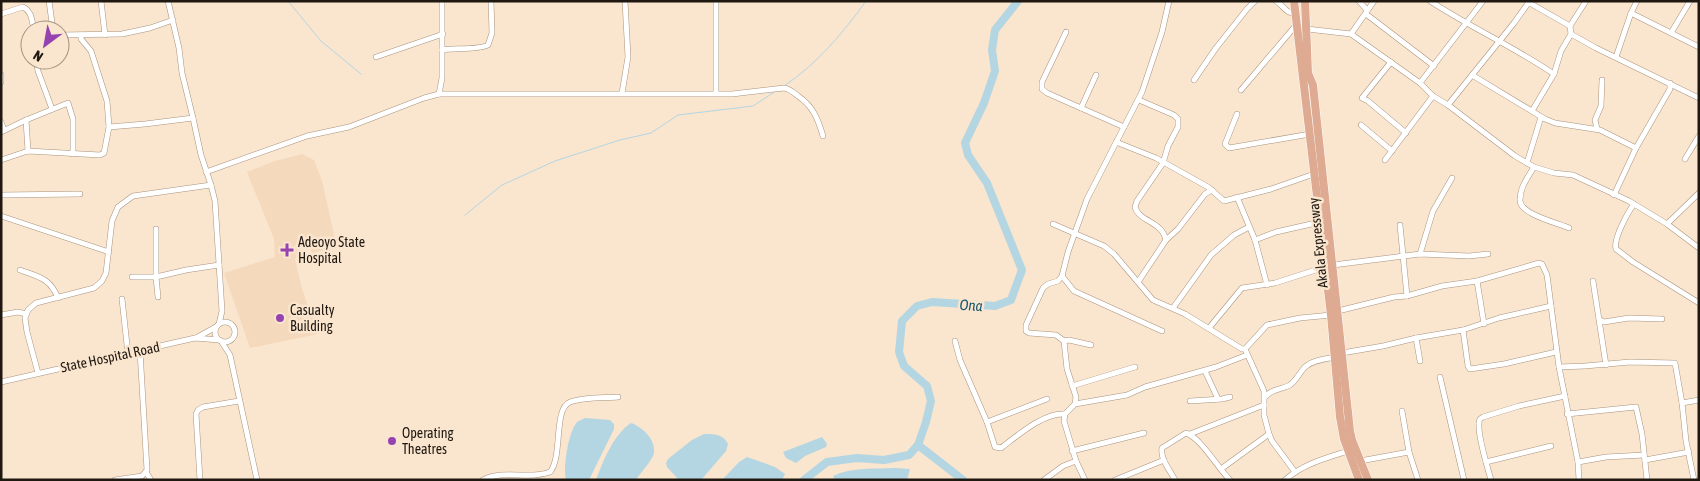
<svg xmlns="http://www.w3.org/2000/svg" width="1700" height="481" font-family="'Asap Condensed',sans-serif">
  <rect width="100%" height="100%" fill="#fae5ce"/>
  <polygon fill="#f4d9bc" points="302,154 314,160 322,181 337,248 312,253 307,239 295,259 302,289 318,334 250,348 224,273 275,257 274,239 247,172 275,161"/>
  <g fill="#b4d6e3">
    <path d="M585,418L610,420L614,424V429L589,480H566C563,467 568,436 575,425C577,421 581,420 585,418Z"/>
    <path d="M631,423C642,427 656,439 654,453C652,461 641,472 636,480H596C603,461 614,434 631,423Z"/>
    <path d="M704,434C715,434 723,434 728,444L726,451L701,480H679L667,467L666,463L668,459L692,440Z"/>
    <polygon points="822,437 827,444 826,447 805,456 796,463 786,458 783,452"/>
    <polygon points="747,457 775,467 785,474 782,480 722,480 739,462"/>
    <path d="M895,468L910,469L907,480H835L833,476C852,467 875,469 895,468Z"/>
  </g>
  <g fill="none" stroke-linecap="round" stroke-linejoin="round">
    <g stroke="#b4d6e3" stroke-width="1">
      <polyline points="288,1 321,41 361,74"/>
      <path d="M784,86C817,64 843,33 866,1"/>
      <polyline points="465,215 502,185 555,161 620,140 651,133 678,115 753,106 776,91"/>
    </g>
    <g stroke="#b4d6e3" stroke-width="8">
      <polyline points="918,445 963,480"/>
      <polyline points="804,480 827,462 857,458 884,460 909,455 918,445 926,422 931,401 927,386 904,366 899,352 902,321 917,306 932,302 995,306 1011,300 1022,270 987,183 968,155 965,143 984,103 995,71 992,50 995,30 1018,1"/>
    </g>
    <defs>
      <g id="minor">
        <polyline points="49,1 53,30"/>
        <polyline points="101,1 105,35"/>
        <polyline points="168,1 179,48 182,73 193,118 201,155 211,185 215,201 222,311 219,324"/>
        <path d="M1276,1C1283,5 1286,14 1295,13"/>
        <polyline points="1359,1 1367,10"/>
        <polyline points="1374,1 1351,34 1420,83 1433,96 1448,105 1515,156 1534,167 1554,173 1573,175 1629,201 1667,224 1699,248"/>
        <path d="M1430,1C1470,27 1514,47 1554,74"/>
        <polyline points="1528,2 1570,26 1586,1"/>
        <polyline points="1631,13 1699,47"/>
        <path d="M1,14L23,7C32,11 32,22 34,30"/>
        <polyline points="1366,14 1434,66"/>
        <polyline points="1307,29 1351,34"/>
        <polyline points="1066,32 1042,82 1042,89 1047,93 1124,127"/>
        <polyline points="1671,33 1690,1"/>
        <polyline points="1571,34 1596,48 1699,98"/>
        <polyline points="60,35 122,34 150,28 173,20"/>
        <path d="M442,50C453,48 480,50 488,45L492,33L491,1"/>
        <polyline points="376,57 443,34"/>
        <polyline points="1616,57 1631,13 1637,1"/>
        <polyline points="36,60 38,71 52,109"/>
        <polyline points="1391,62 1362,98 1368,101 1406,133"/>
        <polyline points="1,75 1,82"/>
        <polyline points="1472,75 1545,119 1555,123 1600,130 1636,148"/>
        <polyline points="1194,80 1216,48 1247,9 1255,1"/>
        <polyline points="1420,83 1483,1"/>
        <polyline points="1241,90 1297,24"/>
        <polyline points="622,93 628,57 625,1"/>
        <polyline points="716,93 716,1"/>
        <polyline points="439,94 442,78 442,1"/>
        <path d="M1139,100L1174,115L1178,119V127L1168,146L1163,163L1137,201L1135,207C1139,222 1162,221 1166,240"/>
        <polyline points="1448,105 1514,23 1529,2"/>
        <polyline points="1081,108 1096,75"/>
        <polyline points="1532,111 1554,74 1561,51 1571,34 1570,26"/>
        <polyline points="1237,114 1225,144 1229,148 1310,134"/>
        <polyline points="26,120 28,151"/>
        <polyline points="1,122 4,130"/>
        <polyline points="1361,125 1392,151"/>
        <polyline points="109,127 145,124 193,118"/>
        <polyline points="1597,129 1595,120 1601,106 1602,80"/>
        <polyline points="1,132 26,120 68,103 73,119 73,154"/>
        <polyline points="1116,142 1156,158 1208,187 1224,201 1271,189 1314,174"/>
        <polyline points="1685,159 1699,136"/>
        <polyline points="1,160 28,151 100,155 104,153 109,127 107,101 91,51 81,39 81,35"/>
        <polyline points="1385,160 1433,96"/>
        <polyline points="1527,163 1541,117"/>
        <path d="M1534,167C1528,177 1520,187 1520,200C1519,214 1558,223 1569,228"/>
        <path d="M206,172L307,136L349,127L424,98L439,94H732L784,88C790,89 793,92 798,96C813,106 818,119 823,136"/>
        <polyline points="1,195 80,194"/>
        <polyline points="1614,195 1636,148 1670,89 1670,83"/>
        <polyline points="1237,197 1255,240 1267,285"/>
        <path d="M1634,204C1628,212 1613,239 1616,249L1633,262L1699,303"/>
        <polyline points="1,216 109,252"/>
        <polyline points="1053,224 1104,246 1114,254 1153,300 1185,314 1242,349 1245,349 1264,391 1264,415 1269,434 1272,441 1295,472"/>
        <polyline points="1667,224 1699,193"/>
        <polyline points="1400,225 1407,296"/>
        <polyline points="156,229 156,277 158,297"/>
        <polyline points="1255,240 1276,232 1320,222"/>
        <polyline points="1420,254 1433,211 1452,178"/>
        <polyline points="1333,265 1420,254 1469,256 1488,254"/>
        <path d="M20,270C39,277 50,278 58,298"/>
        <polyline points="1062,276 1074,291 1162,331"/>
        <polyline points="132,277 156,277 186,270 219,265"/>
        <polyline points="1477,281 1484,324"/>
        <polyline points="1593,281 1606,365"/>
        <polyline points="1138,282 1166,240 1178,229 1205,194 1212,190"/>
        <polyline points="122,299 128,354"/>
        <polyline points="1173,308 1211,255 1234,235 1249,227"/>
        <polyline points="1338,311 1394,297 1407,296 1442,286 1477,281 1539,263 1542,264 1547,275 1559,367 1578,462 1579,480"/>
        <polyline points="1,315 18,312 26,314"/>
        <polyline points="1600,320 1604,322 1629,318 1662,319"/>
        <circle cx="225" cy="332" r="10"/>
        <polyline points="1209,328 1242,288 1275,283 1325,267"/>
        <polyline points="1463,330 1468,366 1470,369 1504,364 1556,352"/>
        <polyline points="196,338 216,327"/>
        <polyline points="1416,338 1420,361"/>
        <polyline points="221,341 230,355 257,480"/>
        <path d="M955,341L960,360L987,422L995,447L1001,448C1017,436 1044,412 1065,414"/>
        <polyline points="1064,341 1069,340 1091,345"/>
        <polyline points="1245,349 1267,325 1300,318 1331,315"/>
        <polyline points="1342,353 1383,346 1416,338 1463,330 1499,318 1551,306"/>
        <polyline points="1559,367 1585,366 1630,362 1675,363 1682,403 1686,441 1694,480"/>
        <polyline points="1205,371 1218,399"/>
        <polyline points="38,373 27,332 25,318 28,310 36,303 94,288 102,281 106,273 112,221 118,207 133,196 211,185"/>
        <polyline points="1440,377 1464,480"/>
        <polyline points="1,382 195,338 219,340"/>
        <polyline points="1072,386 1135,367"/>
        <path d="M1265,397C1271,389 1281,390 1290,385C1297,380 1299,373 1305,367C1313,360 1325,359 1335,357"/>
        <polyline points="1190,401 1222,399 1230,397"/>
        <polyline points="1682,403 1699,400"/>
        <polyline points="1075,404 1076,397 1067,369 1064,341 1056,335 1029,333 1026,331 1026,325 1043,288 1048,284 1058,281 1062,276 1068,252 1087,199 1142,92 1162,32 1169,1"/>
        <polyline points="1402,411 1409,452 1418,480"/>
        <polyline points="1567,414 1636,407 1642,434 1647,480"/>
        <polyline points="987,422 1047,399"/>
        <polyline points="1190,434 1264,405"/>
        <polyline points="1072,451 1144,433"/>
        <polyline points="1645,460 1689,452"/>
        <polyline points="1360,461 1409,452"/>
        <polyline points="1486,462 1551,446"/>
        <polyline points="1578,462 1606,457 1644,455"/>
        <polyline points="1221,469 1269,434"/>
        <polyline points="146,472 151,480"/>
        <polyline points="115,480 142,476 147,470 140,351"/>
        <polyline points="200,480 196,414 198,410 203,407 239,401"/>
        <path d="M483,480C504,469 529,480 550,472C563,457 553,409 570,402C584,397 603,398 618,397"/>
        <polyline points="1044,480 1063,466 1076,461"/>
        <polyline points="1085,480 1076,461 1064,421 1065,414 1075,404 1127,395 1145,387 1216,367 1247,355"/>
        <polyline points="1115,480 1164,460"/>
        <path d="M1175,480C1170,470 1160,459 1162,448L1186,433C1200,437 1218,468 1230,480"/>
        <path d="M1285,480C1303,464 1326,458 1348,451"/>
        <path d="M1491,480C1487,465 1478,438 1479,424C1479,419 1480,419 1483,417L1519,406L1565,396"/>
      </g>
      <g id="primary">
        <polyline points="1294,1 1331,315 1340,417 1344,439 1359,480"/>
        <polyline points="1305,1 1308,73 1313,85 1350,431 1352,440 1368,480"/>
      </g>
    </defs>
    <use href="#minor" stroke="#a8947f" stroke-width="6"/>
    <use href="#primary" stroke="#fff" stroke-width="9"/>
    <use href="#minor" stroke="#fff" stroke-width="5"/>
    <use href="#primary" stroke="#deaa91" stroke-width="8"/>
  </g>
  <g fill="#9643b1" stroke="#fae5ce" stroke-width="2">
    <path d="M284.5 242.5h5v5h5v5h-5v5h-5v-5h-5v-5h5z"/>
    <circle cx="280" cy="318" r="5"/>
    <circle cx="392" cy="441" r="5"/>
  </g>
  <g text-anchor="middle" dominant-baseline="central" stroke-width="5" stroke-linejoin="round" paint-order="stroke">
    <g font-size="14" fill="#1f1810" stroke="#fae5ce" text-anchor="start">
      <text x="298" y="242">Adeoyo State<tspan x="298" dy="16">Hospital</tspan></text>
      <text x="290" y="310">Casualty<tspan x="290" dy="16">Building</tspan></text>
      <text x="402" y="433">Operating<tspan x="402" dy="16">Theatres</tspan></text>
    </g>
    <g font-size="14" fill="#1f1810" stroke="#fae5ce">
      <text transform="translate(1318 243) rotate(-96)">Akala Expressway</text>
      <text transform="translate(110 357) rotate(-12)">State Hospital Road</text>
    </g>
    <g font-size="15" font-style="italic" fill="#16576b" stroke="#fae5ce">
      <text transform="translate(971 305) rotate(4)">Ona</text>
    </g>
  </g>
  <rect width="1700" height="481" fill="none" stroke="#1f1810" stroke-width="5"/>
  <g transform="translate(45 45) rotate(212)"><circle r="24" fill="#fae5ce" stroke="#a29382"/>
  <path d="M0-4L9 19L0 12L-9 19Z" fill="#9643b1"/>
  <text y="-8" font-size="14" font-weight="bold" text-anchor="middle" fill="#1f1810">N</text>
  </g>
</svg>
